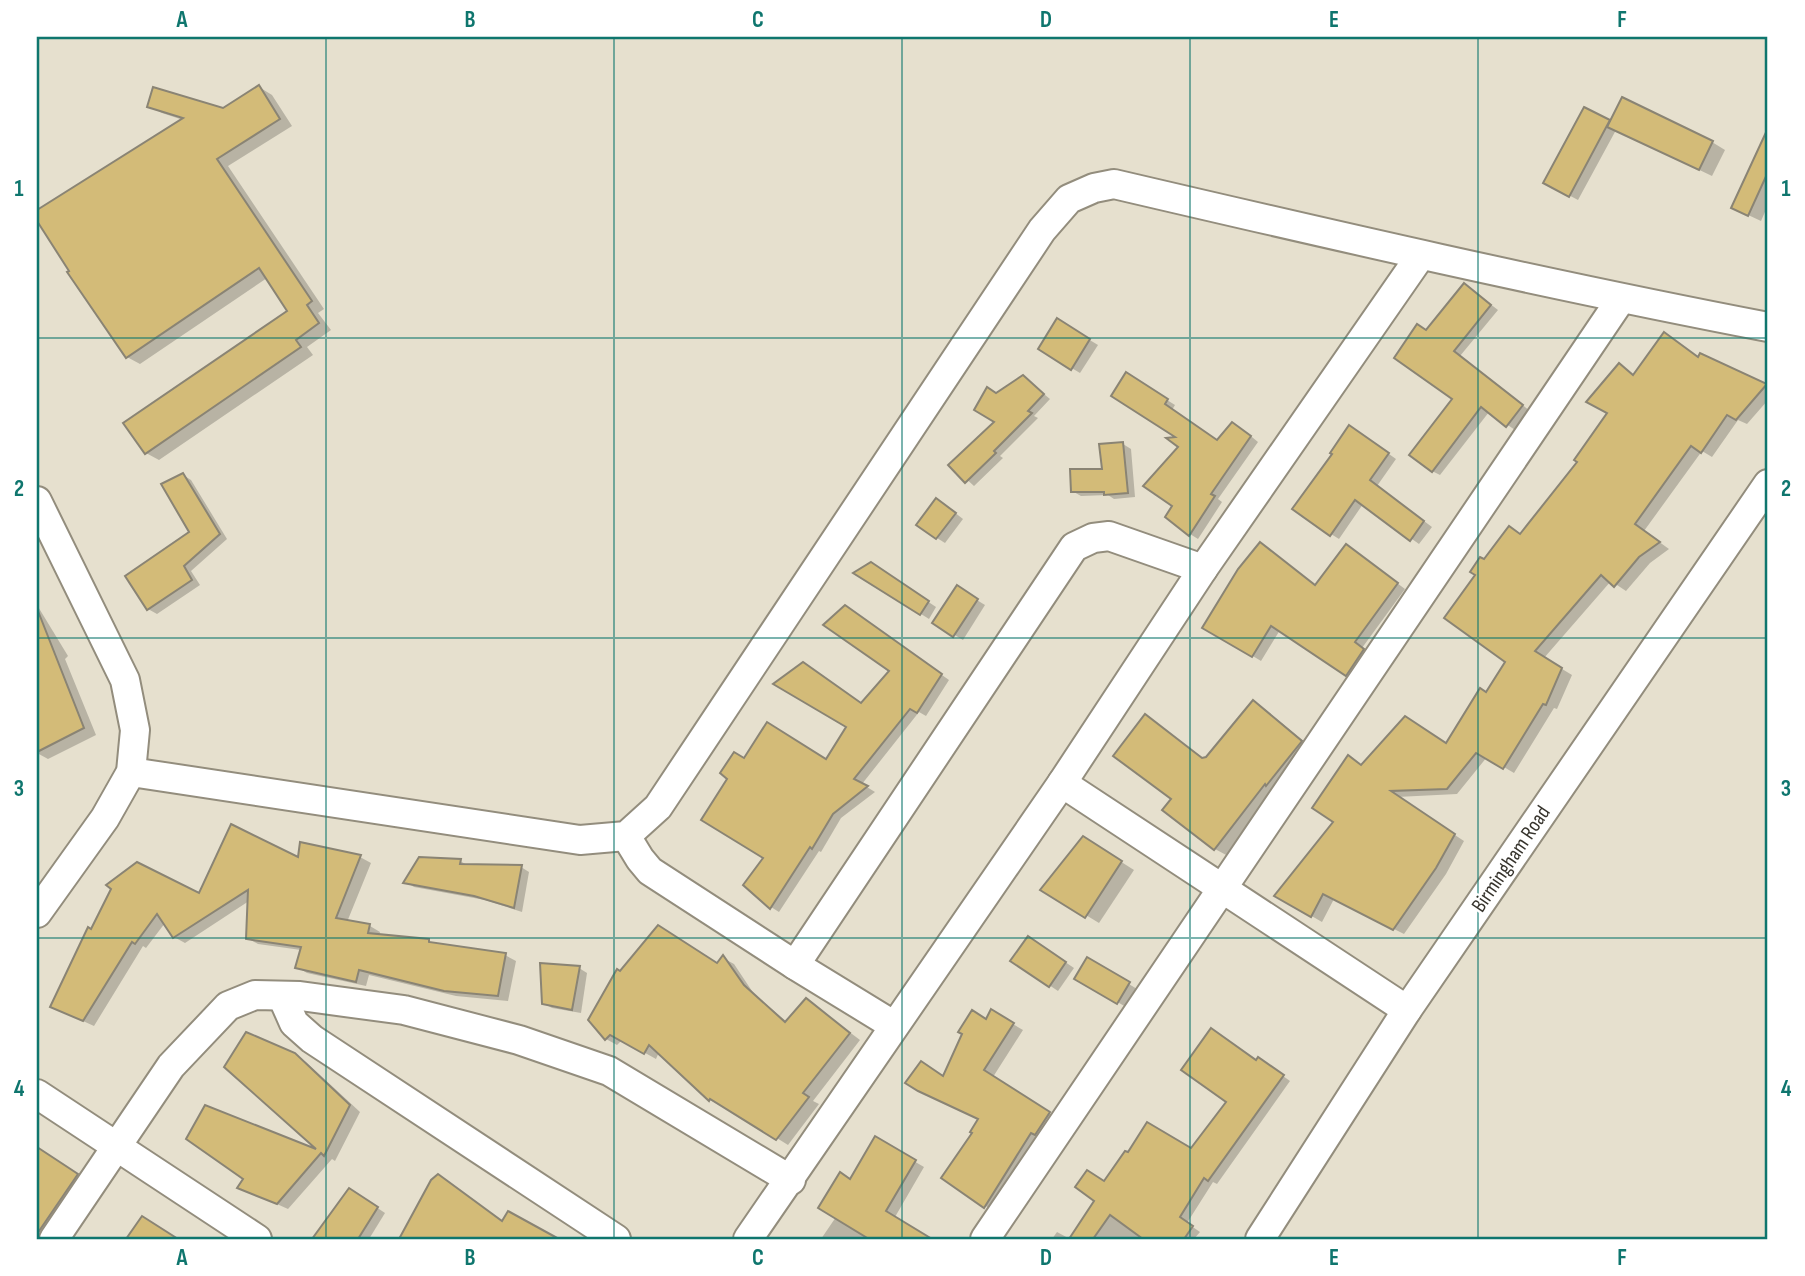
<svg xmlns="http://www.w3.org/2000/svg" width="1805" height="1276" font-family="'Sofia Sans Condensed',sans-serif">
  <rect width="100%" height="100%" fill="#e6e0ce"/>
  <g fill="#0003">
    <polygon points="259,87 272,95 292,126 228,166 324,309 318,313 331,330 307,347 313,355 159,460 146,453 290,311 267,278 140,364 127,357 37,217 37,212 183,120 162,113 149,106 223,110"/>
    <polygon points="1584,109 1611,123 1712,142 1725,150 1712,176 1616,130 1578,200 1546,183"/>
    <polygon points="1756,159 1768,164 1768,205 1761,221 1746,214"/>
    <polygon points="1472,290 1498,310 1460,356 1530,411 1515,430 1489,412 1440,475 1432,471 1454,399 1427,332"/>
    <polygon points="1058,321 1098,345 1080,373 1040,349"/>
    <polygon points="1701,355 1768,387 1768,400 1747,424 1738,420 1712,457 1702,451 1644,531 1669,549 1650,563 1626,591 1611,581 1544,658 1572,675 1557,709 1554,708 1514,773 1487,757 1457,794 1397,797 1464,841 1446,874 1404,934 1334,899 1322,922 1277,896 1336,821 1349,757 1362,766 1447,745 1487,694 1508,661 1485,562 1521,536 1580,462 1609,413 1620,366 1634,375 1699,359"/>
    <polygon points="1127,375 1175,405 1172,410 1218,442 1241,428 1258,442 1218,499 1222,502 1198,539 1190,534 1175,506 1181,439"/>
    <polygon points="1023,377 1050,399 1034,416 1038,418 1000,456 1003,458 974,486 951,465 996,421 996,395"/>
    <polygon points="1358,432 1396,459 1377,486 1432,527 1419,544 1363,504 1339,539 1331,534"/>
    <polygon points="1123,444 1131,449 1135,497 1114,499 1108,495 1081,496 1072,491 1103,471"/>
    <polygon points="183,475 191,480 227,539 191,571 200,585 157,614 148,609 192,533"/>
    <polygon points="945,505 963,519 945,543 937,538"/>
    <polygon points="1354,551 1405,589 1362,648 1372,655 1355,679 1280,630 1261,661 1205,627 1316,587"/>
    <polygon points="879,569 936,607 929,619 856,573"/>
    <polygon points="957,588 985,605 963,640 935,623"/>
    <polygon points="37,605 68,656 65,659 96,735 48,759 37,753"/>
    <polygon points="853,612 949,680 926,716 919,712 862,784 875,792 841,818 821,852 819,851 779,912 771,907 766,857 745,760 827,761 862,704 892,671"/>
    <polygon points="1253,703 1266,710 1314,750 1228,856 1215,849 1173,799 1145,717 1205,759"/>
    <polygon points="301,845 360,857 371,863 347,922 370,926 380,932 379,936 429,941 436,945 505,955 516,961 508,1001 456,996 369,975 366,986 307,973 297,967 301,950 258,944 247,938 249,901 185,943 174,937 165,923 146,948 143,946 94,1026 63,1012 89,930 200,895 300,860"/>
    <polygon points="1096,846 1134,870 1099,923 1043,889"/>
    <polygon points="460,861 469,866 521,867 529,872 522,912 485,900 414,887 406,882"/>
    <polygon points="1037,943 1074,968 1058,991 1013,961"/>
    <polygon points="723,958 734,964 754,994 787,1022 807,1000 860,1040 813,1101 819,1104 788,1145 722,1104 721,1106 710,1100 659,1052 656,1059 622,1040 617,1045 606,1039 590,1020 718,965"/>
    <polygon points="1088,959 1137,989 1126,1007 1076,978"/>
    <polygon points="579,968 587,973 581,1013 552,1008 543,1003"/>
    <polygon points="992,1012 1023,1030 993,1077 1058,1119 995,1212 943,1178 974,1132 980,1119 944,1078"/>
    <polygon points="294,1055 306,1062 360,1112 335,1161 332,1159 288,1209 239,1187 245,1178 206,1107 323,1154"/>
    <polygon points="1257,1061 1266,1064 1290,1081 1217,1184 1213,1182 1187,1223 1200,1232 1194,1239 1071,1239 1097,1201 1105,1183 1192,1150"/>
    <polygon points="876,1139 924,1167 895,1217 930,1239 821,1239 836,1217 850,1181"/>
    <polygon points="37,1147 89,1183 48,1239 37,1239"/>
    <polygon points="432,1181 503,1223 509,1213 556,1239 462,1239 459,1237 457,1239 401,1239"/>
    <polygon points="358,1195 385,1213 369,1239 315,1238"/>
    <polygon points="1057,1232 1070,1239 1052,1239"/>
  </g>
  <g fill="#d3bb78" stroke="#8a8474" stroke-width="2">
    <polygon points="259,85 280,119 217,159 312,301 307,305 319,323 296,340 301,347 145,454 123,423 287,311 259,268 126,358 67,272 69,271 37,221 37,210 183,118 147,107 153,87 223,108"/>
    <polygon points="1622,97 1713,141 1699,170 1607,127"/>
    <polygon points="1584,107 1610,120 1569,197 1543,183"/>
    <polygon points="1768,128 1768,172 1748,216 1731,208"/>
    <polygon points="1464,283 1491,305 1454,351 1523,405 1506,427 1481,407 1432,472 1409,455 1452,399 1394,358 1417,324 1426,330"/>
    <polygon points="1057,318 1090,339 1071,370 1038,349"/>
    <polygon points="1664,332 1698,357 1700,353 1767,384 1736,420 1727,415 1701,453 1691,446 1635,524 1660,542 1639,557 1614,587 1601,575 1535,651 1562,668 1546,705 1543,704 1503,769 1476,753 1447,789 1391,791 1455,834 1436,868 1393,930 1323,894 1311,917 1274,896 1333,822 1312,808 1348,755 1361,765 1405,716 1446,743 1480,688 1486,692 1505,662 1444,618 1475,575 1470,572 1480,557 1484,559 1509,526 1520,534 1577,462 1574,460 1607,413 1586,402 1619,363 1633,375"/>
    <polygon points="1126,372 1168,399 1165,404 1217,440 1232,422 1251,436 1211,494 1215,496 1189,536 1165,517 1172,506 1143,486 1178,447 1166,438 1175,437 1111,396"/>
    <polygon points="1023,375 1044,394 1028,411 1032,413 994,451 996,453 965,483 948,465 994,422 974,410 987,387 996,393"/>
    <polygon points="1349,425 1389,453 1370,480 1424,521 1410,541 1355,500 1330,536 1292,509 1332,454 1330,453"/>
    <polygon points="1123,442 1128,493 1104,495 1104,492 1071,492 1070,469 1102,469 1099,444"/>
    <polygon points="183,473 220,534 184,566 192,580 147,610 125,576 189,532 161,484"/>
    <polygon points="936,498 956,513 936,539 916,525"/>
    <polygon points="1260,542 1315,585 1346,544 1398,583 1355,642 1364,649 1346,676 1271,626 1252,657 1202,628 1238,569"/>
    <polygon points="871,562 929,601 920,615 853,573"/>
    <polygon points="957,585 978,599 953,637 932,623"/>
    <polygon points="845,605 942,674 917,713 910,709 854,779 868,786 833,814 812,849 810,847 770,909 743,885 763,858 701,820 727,779 720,773 734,752 744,758 767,722 826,759 846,727 773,684 803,662 861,703 889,671 823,625"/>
    <polygon points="38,611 84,728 37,752 37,612"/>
    <polygon points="1253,700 1302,741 1266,786 1265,784 1214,850 1162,810 1171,799 1113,756 1145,714 1202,758 1206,757"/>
    <polygon points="231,824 298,857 300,842 361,855 336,918 370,924 368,933 429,939 429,942 506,953 498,996 444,991 359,970 356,982 295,968 301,947 246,939 248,890 173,938 157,914 135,944 132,942 83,1021 50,1007 88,927 91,929 111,889 106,885 137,862 199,893"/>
    <polygon points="1083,836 1122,861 1085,918 1040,890"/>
    <polygon points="419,857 461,859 460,864 522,865 514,908 474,896 403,883"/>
    <polygon points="658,925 717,963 723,955 744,985 785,1022 806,998 850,1033 803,1093 809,1097 776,1140 710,1099 709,1101 649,1045 644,1054 610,1035 605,1040 588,1020 617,969 620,971"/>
    <polygon points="1028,936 1066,962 1049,987 1010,961"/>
    <polygon points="1087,957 1130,982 1117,1004 1074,979"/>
    <polygon points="540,963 580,966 572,1010 542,1004"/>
    <polygon points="991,1009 1014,1023 984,1070 1050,1112 1035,1135 1031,1133 984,1208 941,1178 972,1133 970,1132 978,1119 918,1091 905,1083 921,1061 943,1076 962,1034 958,1032 972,1010 986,1019"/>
    <polygon points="1211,1028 1256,1060 1258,1057 1284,1075 1208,1181 1204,1178 1180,1217 1193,1226 1184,1239 1143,1239 1110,1215 1093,1239 1069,1239 1094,1201 1075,1187 1087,1170 1104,1181 1125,1151 1128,1152 1147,1122 1191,1148 1226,1102 1181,1070"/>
    <polygon points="246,1032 295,1053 350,1105 324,1156 321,1153 277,1204 237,1188 243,1179 186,1139 205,1105 316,1149 224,1067"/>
    <polygon points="875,1136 916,1160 886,1211 932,1239 869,1239 818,1208 840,1172 850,1179"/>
    <polygon points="37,1147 78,1174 37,1234"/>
    <polygon points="438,1174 502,1221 508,1211 559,1239 399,1239 431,1180"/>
    <polygon points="349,1188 378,1207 358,1239 312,1239"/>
    <polygon points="142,1216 178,1239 126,1239"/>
  </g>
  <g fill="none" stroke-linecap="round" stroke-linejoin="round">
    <defs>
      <g id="minor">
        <polyline points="37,501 125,680 135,730 131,772 105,818 37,913"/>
        <path d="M131,772L580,840L626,836L658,807L1042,230L1069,199L1094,188L1114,184C1332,235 1549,285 1768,327"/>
        <polyline points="1062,783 1407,1010"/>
        <polyline points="626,836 640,859 650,871 795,965 893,1025"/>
        <polyline points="795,965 1074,547 1093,538 1109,536 1203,569"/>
        <polyline points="282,996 294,1023 312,1039 616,1239"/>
        <polyline points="37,1094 257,1239"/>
        <polyline points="54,1239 171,1066 228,1006 255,995 300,996 404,1010 519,1040 609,1071 791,1180"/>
        <polyline points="748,1239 1062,783 1203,569 1421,255"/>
        <polyline points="985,1239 1621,299"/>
        <polyline points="1260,1239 1407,1010 1768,484"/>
      </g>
    </defs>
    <use href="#minor" stroke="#938d7d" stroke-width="32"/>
    <use href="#minor" stroke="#fff" stroke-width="28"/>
  </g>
  <path fill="none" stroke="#0f766e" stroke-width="2" stroke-opacity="0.55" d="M326,37V1239M614,37V1239M902,37V1239M1190,37V1239M1478,37V1239M37,338H1768M37,638H1768M37,938H1768"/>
  <g text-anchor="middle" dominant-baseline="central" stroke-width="5" stroke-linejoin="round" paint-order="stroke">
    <g font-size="21" fill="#37342d" stroke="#fff">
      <text transform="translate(1511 859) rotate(-56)">Birmingham Road</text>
    </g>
  </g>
  <rect width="1805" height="1276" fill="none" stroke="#ffffff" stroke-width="77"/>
  <rect x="38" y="38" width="1728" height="1200" fill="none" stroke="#0f766e" stroke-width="2.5"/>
  <g font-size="23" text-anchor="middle" font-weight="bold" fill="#0f766e">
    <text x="182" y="27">A</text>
    <text x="470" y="27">B</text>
    <text x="758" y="27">C</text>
    <text x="1046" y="27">D</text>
    <text x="1334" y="27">E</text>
    <text x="1622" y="27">F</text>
    <text x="19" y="196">1</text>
    <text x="1786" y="196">1</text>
    <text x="19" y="496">2</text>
    <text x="1786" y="496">2</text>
    <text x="19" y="796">3</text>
    <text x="1786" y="796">3</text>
    <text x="19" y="1096">4</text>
    <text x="1786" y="1096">4</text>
    <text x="182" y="1265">A</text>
    <text x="470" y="1265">B</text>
    <text x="758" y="1265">C</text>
    <text x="1046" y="1265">D</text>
    <text x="1334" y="1265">E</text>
    <text x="1622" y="1265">F</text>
  </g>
</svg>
